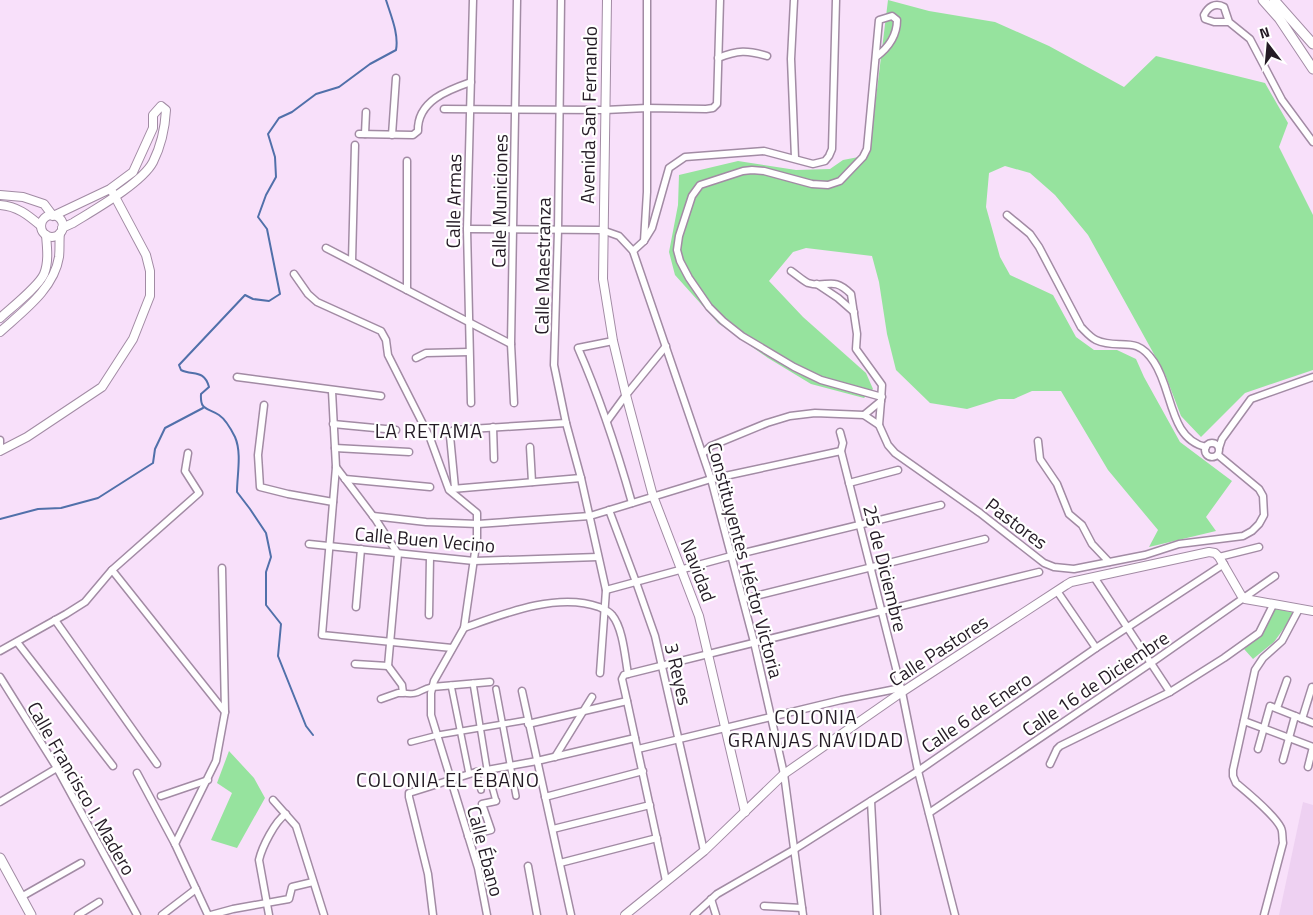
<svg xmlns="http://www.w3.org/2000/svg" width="1313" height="915" font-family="'Titillium Web',sans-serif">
  <rect width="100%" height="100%" fill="#f8e0fa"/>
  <polygon fill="#eed1f2" points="1303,802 1313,805 1313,915 1279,915"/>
  <g fill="#96e39e">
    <polygon points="888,0 929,11 995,22 1049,46 1124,87 1156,56 1265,83 1288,123 1279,147 1313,215 1313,370 1245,393 1201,437 1181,416 1165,374 1088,235 1055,195 1030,173 1005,166 989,173 986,207 1000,257 1010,275 1053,295 1076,337 1094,350 1117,350 1136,359 1144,377 1180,442 1232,481 1206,517 1216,531 1149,547 1158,530 1108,470 1061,391 1032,391 1014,399 999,399 967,409 930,403 896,370 887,334 879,282 872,256 806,248 793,252 769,281 803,317 866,373 873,389 864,398 811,384 768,358 718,323 675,275 669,252 678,205 679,175 738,161 796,170 830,169 843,160 869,155"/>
    <polygon points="1273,608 1295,613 1274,642 1253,659 1244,649 1261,634"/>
    <polygon points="229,751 254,778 265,798 237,848 211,840 232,793 217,783"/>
  </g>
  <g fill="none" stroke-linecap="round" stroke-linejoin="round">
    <g stroke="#5170aa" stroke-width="2">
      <polyline points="0,519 38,509 61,508 98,498 153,463 155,449 165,428 203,408"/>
      <path d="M313,735L306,726L278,656L281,624L266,605V572L271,557L266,533L250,509L237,492C237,475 242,453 235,437C232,431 225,419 219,415C207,407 200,411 201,394L209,387C204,369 193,376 181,370L179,365L245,295L253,299L269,301L280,294L267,229L258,217L266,195L276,177L275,157L268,134L279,118L292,112L316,94L339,87L370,64L396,50C399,34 391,16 386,0"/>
    </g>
    <defs>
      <g id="pedestrian">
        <polyline points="473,683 487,769 496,801"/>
        <polyline points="451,685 469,774"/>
        <polyline points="496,689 516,796"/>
        <path d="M403,693C420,696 419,689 432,687"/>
        <polyline points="411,742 438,735 527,720"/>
        <polyline points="476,772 481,790"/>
      </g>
      <g id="minor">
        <polyline points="561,0 558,230 554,365 566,423 581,478 606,590 600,673"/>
        <polyline points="794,0 791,59 795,158"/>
        <path d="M1229,22L1224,7C1215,2 1208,7 1204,15L1205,19L1214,22H1229L1250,39L1282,100L1313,142"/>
        <path d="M876,57C888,48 897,36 897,20L892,16L879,20L867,149L863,157L840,181L828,185L812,184L764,171L752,170L743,171L700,185L692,196L679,236L677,250L680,261L689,278L709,307L723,321L742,336L794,367L821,380L882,397"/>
        <path d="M718,58C738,50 747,50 767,56"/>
        <polyline points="444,109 605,110 647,108 706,109 713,108 717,104 720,0"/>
        <path d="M359,134L413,135L418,131C417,101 448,90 471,82"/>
        <polyline points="365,134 366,112"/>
        <polyline points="392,135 396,78"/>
        <polyline points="407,161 407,290"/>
        <path d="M1007,215L1030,234L1039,247L1081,327C1086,332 1090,337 1096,340C1119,351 1135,333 1154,362C1173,390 1169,439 1206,447"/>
        <polyline points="467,229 602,230 619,236 633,251 711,479 754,642 784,774 803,915"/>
        <polyline points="644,241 647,192 647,0"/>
        <polyline points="326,248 511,344"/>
        <polyline points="633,251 644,241 652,228 669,168 685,157 764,151 813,164 825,161 829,156 832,149 836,0"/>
        <polyline points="352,261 355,145"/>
        <path d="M791,271C797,275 802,280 808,283C827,289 832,275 851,294L857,334L856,349L882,385L881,401L864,415"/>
        <polyline points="294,274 308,294 317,302 381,331 386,340 388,355 430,438 449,490 477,513 477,538 464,628 434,681 431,693 431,715 478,868 487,915"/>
        <polyline points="817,284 838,298 854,312"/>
        <path d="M613,341L578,348C600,398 617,450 632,503"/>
        <polyline points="416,358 426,353 469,352"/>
        <polyline points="237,377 381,396"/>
        <polyline points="332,391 336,467 322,635 452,648"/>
        <polyline points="471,403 467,229 473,0"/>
        <polyline points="514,403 511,344 517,0"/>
        <polyline points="264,405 258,455 260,487 288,494 333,502"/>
        <polyline points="607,421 626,395 666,346"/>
        <polyline points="333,424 396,430"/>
        <polyline points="879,425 881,401"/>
        <polyline points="493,427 494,459"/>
        <polyline points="840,432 843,443 841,451 902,692 918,771 955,915"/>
        <polyline points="0,440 0,447"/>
        <polyline points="1038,441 1040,459 1057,484 1069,514 1082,525 1092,544 1109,562"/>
        <circle cx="1212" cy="450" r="7"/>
        <polyline points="530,447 532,482"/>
        <polyline points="335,448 409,452"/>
        <polyline points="1219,448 1222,439 1251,399 1313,377"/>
        <polyline points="703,453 711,446 767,423 790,416 815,413 864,415 879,425 888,445 895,453 980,513 1044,563 1054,567 1074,569 1145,555 1179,544 1243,536 1252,531 1259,524 1264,515 1263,496 1259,489 1218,455"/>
        <polyline points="336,467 376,520 398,554 388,666"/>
        <polyline points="345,479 430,487"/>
        <polyline points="849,483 898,470"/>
        <polyline points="455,488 450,436 451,432 454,430 566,423"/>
        <polyline points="452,489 581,478"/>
        <polyline points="609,510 636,582 655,636 704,851"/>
        <polyline points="373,516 426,522 478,524 590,516 711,479 841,451"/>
        <polyline points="309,544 474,561 598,557"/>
        <polyline points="1219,557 1259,547"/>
        <polyline points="112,570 225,712"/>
        <polyline points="1094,577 1170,692"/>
        <polyline points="606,590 731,556 941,505"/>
        <polyline points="1057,591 1096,648"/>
        <polyline points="743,599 985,539"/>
        <polyline points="356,607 361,549"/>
        <polyline points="429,615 430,557"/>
        <polyline points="55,620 157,764"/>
        <path d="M464,628C503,614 557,592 599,607C603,609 609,611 612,615C623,628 625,657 628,674"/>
        <polyline points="17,642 113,766"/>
        <polyline points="0,651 66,614 85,602 112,570 199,493 185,471 188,453"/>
        <polyline points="355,664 388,666"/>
        <polyline points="0,677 57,768 137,915"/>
        <polyline points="432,687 490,682"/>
        <polyline points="522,691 571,915"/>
        <polyline points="381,699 398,693 403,693 402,685 388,666"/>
        <polyline points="1277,708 1287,680"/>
        <polyline points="1302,719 1312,687"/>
        <polyline points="1244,721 1313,747"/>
        <polyline points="528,724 627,701"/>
        <polyline points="638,749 841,700 901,688"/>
        <polyline points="1258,749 1270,706 1313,723"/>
        <polyline points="555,757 592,697"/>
        <polyline points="1283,760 1295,716"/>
        <polyline points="1050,764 1057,749 1060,746 1170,692 1224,658 1259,633 1273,605"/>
        <polyline points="1308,767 1313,747"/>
        <polyline points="137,773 175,844 208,915"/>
        <polyline points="161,796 208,780"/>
        <polyline points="545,797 643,771"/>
        <polyline points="273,800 296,826 324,915"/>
        <polyline points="871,801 877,915"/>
        <polyline points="0,802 57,768"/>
        <polyline points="929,813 1151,663 1275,576"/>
        <polyline points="553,829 650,805"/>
        <polyline points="468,836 491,830 482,804 496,801"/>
        <polyline points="175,844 216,761 225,712 222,568"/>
        <polyline points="560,863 657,838"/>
        <polyline points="528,866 537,915"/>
        <polyline points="666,881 627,701 622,679 624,675 1039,572"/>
        <polyline points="21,897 81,863"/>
        <polyline points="711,899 716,915"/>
        <polyline points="764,906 802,908"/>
        <polyline points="78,915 99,902"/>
        <polyline points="162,915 196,889"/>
        <polyline points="211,915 233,909 289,899 292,887 313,882"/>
        <path d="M269,915L259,860C262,847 275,821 286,814"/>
        <polyline points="433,915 428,874 409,797 409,793 476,772 537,761 635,738"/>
        <polyline points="694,915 717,894 795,849 918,771 1096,648 1224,564"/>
        <path d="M1264,915L1283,843C1282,838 1283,832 1281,828C1275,815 1248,793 1236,783L1233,776V770L1255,670L1263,658L1282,641L1299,609"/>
      </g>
      <g id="tertiary">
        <polyline points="607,0 603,279 613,341 626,395 653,496 699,616 745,812"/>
        <path d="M0,195L23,197L44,204L53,216L110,189L133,172L153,128V115L161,106L166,110C165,128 161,146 153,162C142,183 94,210 73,223L62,228"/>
        <path d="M0,205C17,206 28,215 41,226"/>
        <circle cx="52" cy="226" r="11"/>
        <path d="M0,318C11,308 39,286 44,274C49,262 47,247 46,235"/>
        <path d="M0,332C23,311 54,289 59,257C60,249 59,241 60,233"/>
        <polyline points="0,451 27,437 102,387 133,339 150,296 150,271 146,255 113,193"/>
        <polyline points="625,915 704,851 784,774 902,692 1066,585 1071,582 1209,552 1215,553 1219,557 1241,595 1245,599 1313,611"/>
      </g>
      <g id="secondary">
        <polyline points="1263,0 1279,18 1313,69"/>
        <polyline points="1274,0 1313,44"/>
        <polyline points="0,858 31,915"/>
      </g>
    </defs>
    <use href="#pedestrian" stroke="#a28ba4" stroke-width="8"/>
    <use href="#minor" stroke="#a28ba4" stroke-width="9"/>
    <use href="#tertiary" stroke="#a28ba4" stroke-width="10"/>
    <use href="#secondary" stroke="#a28ba4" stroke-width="11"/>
    <use href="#pedestrian" stroke="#fff" stroke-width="5"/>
    <use href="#minor" stroke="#fff" stroke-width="6"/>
    <use href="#tertiary" stroke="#fff" stroke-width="8"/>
    <use href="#secondary" stroke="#fff" stroke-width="9"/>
  </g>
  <g text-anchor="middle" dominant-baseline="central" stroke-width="4.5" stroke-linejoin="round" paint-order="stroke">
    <g font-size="19" fill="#241b25" stroke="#fff">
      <text transform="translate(588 115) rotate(-89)">Avenida San Fernando</text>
      <text transform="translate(453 201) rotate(-89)">Calle Armas</text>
      <text transform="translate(499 201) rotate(-89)">Calle Municiones</text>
      <text transform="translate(542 266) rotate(-89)">Calle Maestranza</text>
      <text transform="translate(1017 523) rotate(37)">Pastores</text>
      <text transform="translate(425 539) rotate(5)">Calle Buen Vecino</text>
      <text transform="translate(746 560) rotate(75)">Constituyentes Héctor Victoria</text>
      <text transform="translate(886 568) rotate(76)">25 de Diciembre</text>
      <text transform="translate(699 570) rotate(69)">Navidad</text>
      <text transform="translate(938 650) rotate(-33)">Calle Pastores</text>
      <text transform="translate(679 674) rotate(77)">3 Reyes</text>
      <text transform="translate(1095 683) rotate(-34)">Calle 16 de Diciembre</text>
      <text transform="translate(976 712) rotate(-34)">Calle 6 de Enero</text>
      <text transform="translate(82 788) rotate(60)">Calle Francisco I. Madero</text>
      <text transform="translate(486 851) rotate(75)">Calle Ébano</text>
    </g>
    <g font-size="20" letter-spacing="1" fill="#241b25" stroke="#fff">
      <text x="429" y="430">LA RETAMA</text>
      <text x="816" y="716">COLONIA<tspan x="816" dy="23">GRANJAS NAVIDAD</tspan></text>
      <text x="448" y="779">COLONIA EL ÉBANO</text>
    </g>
  </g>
  <g transform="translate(1268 45) rotate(344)" stroke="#ffffff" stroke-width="4" paint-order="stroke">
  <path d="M0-4L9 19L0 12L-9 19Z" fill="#241b25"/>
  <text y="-8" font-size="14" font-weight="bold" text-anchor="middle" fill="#241b25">N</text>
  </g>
</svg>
